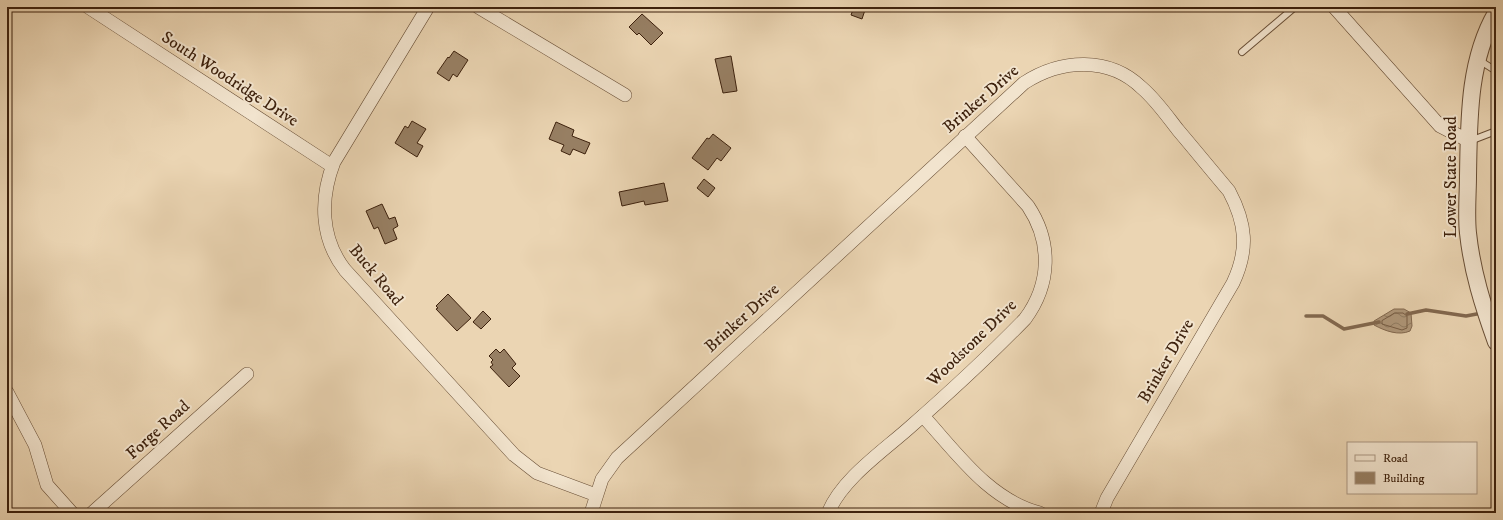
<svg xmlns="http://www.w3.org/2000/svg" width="1503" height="520" font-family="'IM FELL DW Pica',serif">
  <defs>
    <pattern id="water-waves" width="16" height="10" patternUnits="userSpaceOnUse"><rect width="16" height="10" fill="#b0987b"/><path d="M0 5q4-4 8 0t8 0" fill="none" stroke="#907c63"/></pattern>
  </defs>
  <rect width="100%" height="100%" fill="#ebd5b3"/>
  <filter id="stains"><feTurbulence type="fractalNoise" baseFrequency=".005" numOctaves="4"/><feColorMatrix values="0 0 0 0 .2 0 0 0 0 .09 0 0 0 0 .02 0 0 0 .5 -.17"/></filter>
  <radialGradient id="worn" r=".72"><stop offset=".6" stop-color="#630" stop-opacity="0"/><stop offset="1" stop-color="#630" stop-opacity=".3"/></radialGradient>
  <path fill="url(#water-waves)" stroke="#82684f" d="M1394,309H1404L1411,313L1412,326L1410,331C1399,336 1385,331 1374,325V321Z"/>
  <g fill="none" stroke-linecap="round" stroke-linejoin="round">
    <polygon stroke="#765c44" stroke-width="1" points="1395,313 1403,313 1407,316 1407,328 1402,330 1382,324 1382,321"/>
    <g stroke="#82684f" stroke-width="3.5">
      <polyline points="1489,309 1496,306"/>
      <polyline points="1407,314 1426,310 1466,316 1482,313"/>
      <polyline points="1306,316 1323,316 1344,329 1379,322"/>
    </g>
  </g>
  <g fill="#977f63" stroke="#3d210d">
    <polygon points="854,7 866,7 862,19 851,15"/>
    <polygon points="642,14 663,33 651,45 639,33 637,35 629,27"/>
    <polygon points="454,51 468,60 457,77 453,74 449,81 437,73 448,57 449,58"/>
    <polygon points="731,56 737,91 723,93 715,59"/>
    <polygon points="412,121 426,129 417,143 423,146 417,157 395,143 405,126 408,128"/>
    <polygon points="556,122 574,130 572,136 590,143 585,154 573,149 570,155 561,151 564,145 549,139"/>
    <polygon points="713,134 731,148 721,161 717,158 708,170 692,158 707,138 709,139"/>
    <polygon points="704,179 715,188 708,197 697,188"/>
    <polygon points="664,183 668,201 645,205 644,201 622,206 619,192"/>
    <polygon points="382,204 389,219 395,217 398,226 393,229 397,239 385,244 378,227 374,229 366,211"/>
    <polygon points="448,294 471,318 457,331 436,309 438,308 436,306"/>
    <polygon points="483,311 491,319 481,329 473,322"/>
    <polygon points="496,349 500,353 504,349 516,364 512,368 520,376 509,387 490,367 493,365 491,362 493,360 489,356"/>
  </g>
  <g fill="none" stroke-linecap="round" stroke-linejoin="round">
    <defs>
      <g id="service">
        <polyline points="1242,52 1295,7"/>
        <polyline points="1479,60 1496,71"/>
        <polyline points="1470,141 1496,131"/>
      </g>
      <g id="minor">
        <polyline points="88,7 332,166"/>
        <path d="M428,7L334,162C320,198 320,238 345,270L514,455L537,473L596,495"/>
        <polyline points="478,7 625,95"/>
        <polyline points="1334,7 1440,126 1469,141"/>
        <polyline points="7,392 35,445 47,485 72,513"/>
        <path d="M923,416C957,453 989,500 1040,513"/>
        <polyline points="92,513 247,374"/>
        <path d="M591,513L602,479L617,458L1024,83C1061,59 1109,56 1142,88C1156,100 1167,116 1178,130C1195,150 1212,171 1229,191C1246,223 1249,249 1233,283L1107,498L1101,513"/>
        <path d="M828,513C842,479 882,452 909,428C949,393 988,357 1025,319C1051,284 1052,242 1028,206L965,136"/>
      </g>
      <path id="tertiary" d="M1496,13C1468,61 1469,121 1468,176C1468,194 1466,214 1468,233C1472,271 1483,306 1496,342"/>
    </defs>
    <use href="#service" stroke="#684e36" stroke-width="8"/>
    <use href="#minor" stroke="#684e36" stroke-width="14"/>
    <use href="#tertiary" stroke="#684e36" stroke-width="18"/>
    <use href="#service" stroke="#f2e4ce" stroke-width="6"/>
    <use href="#minor" stroke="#f2e4ce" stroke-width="13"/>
    <use href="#tertiary" stroke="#f2e4ce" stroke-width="16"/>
  </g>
  <g text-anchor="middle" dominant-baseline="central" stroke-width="4" stroke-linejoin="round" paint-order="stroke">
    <g font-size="17" fill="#3d210d" stroke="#f2e4ce">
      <text transform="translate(230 79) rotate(33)">South Woodridge Drive</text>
      <text transform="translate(981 99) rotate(-41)">Brinker Drive</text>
      <text transform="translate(1451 177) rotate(-90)">Lower State Road</text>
      <text transform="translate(376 275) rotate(50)">Buck Road</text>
      <text transform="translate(742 318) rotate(-42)">Brinker Drive</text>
      <text transform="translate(972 343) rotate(-44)">Woodstone Drive</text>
      <text transform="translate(1166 361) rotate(-60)">Brinker Drive</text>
      <text transform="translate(158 430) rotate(-42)">Forge Road</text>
    </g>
  </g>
  <rect width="1503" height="520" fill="none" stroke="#ebd5b3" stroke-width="24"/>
  <rect x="8" y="8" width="1487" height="504" fill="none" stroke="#3d210d" stroke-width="2"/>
  <rect x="12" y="12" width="1479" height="496" fill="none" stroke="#3d210d"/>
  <rect x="1347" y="442" width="130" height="52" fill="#f2e4ce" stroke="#aa9681"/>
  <rect x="1355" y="455" width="20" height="6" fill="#f2e4ce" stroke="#aa9681"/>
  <text x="1383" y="462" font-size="12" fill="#3d210d">Road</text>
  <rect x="1355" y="472" width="20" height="12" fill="#977f63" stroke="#aa9681"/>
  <text x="1383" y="482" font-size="12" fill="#3d210d">Building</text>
  <rect width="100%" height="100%" filter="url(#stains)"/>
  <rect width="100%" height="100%" fill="url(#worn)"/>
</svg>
